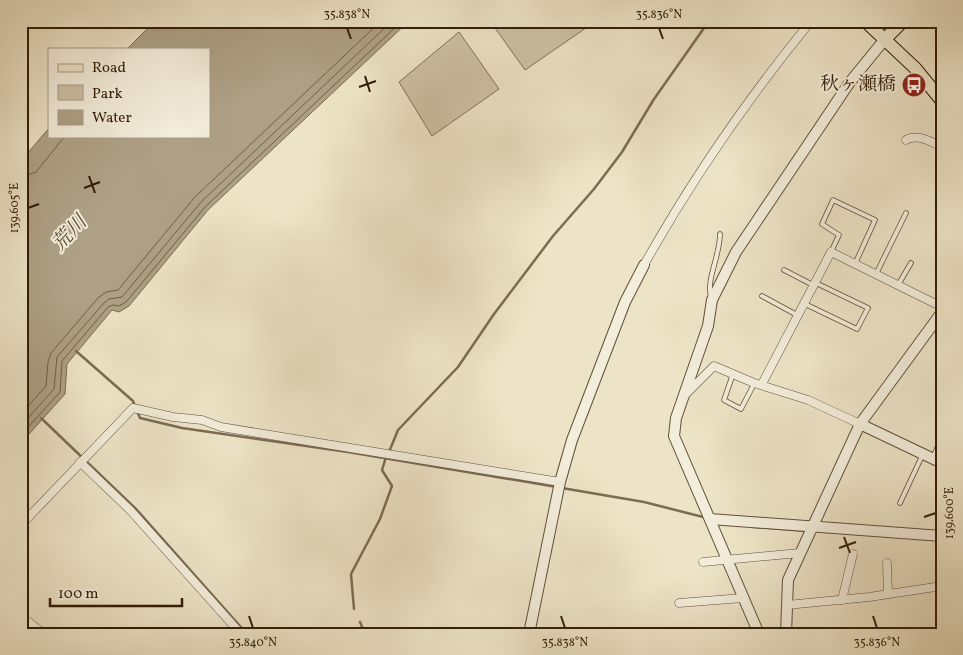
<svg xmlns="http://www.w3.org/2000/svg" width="963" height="655" font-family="Vollkorn,'Noto Serif JP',serif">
  <rect width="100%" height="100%" fill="#ede4c7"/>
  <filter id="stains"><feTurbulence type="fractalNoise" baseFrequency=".004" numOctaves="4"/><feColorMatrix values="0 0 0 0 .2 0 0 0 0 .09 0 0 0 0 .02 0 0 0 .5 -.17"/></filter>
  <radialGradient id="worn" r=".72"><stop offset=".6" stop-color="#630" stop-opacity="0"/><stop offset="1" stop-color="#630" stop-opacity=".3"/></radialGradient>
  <g fill="#cdc2a6" stroke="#807056">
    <polygon points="490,21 596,21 525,70"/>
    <polygon points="459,32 499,89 432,136 399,82"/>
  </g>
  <polygon fill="#ada085" stroke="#7c6c52" points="155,21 409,21 208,210 129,306 119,312 112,310 67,364 65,394 21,443 21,161 49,128 49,136 209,136 209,49 127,49"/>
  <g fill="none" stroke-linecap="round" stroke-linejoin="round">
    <g stroke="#705e46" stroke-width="1">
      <polyline points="21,177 36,172 65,136"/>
      <polyline points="21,414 46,386 48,362 51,353 98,298 106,292 118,290 195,197 381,21"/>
      <polyline points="21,426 54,389 57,357 104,303 109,299 122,297 201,202 392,21"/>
      <polyline points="21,435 60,392 62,361 108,307 113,305 119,306 126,302 205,207 402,21"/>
    </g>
    <g stroke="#7c6c52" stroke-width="2.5">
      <polyline points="76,351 133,401 135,406"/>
      <polyline points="137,411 140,418 182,428 348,452 557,487"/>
      <polyline points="41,418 137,510 247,634"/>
      <polyline points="389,452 398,430 458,367 494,314 553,236 594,189 622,152 654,99 709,21"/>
      <polyline points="562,488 644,502 703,517"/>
      <polyline points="754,527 808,531"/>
      <polyline points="354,609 351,574 380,519 392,486 382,470 386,457"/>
      <polyline points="360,622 365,634"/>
    </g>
    <defs>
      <g id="service">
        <polyline points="831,252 839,235 822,224 833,200 875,220 855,264"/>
        <polyline points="784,270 813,285"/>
        <polyline points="876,274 906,213"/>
        <polyline points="898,285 911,263"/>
        <polyline points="762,296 797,315"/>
        <path d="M711,297C706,279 720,256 720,234"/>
        <polyline points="803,303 857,329 868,308 814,282"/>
        <polyline points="733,374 724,400 741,409 754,384"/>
        <polyline points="933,458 942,436"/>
        <polyline points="900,503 922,456"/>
      </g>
      <g id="minor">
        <path d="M906,140C917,133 931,142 942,147"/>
        <path d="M644,265C692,179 749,97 811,21"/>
        <polyline points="762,384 831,252 942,307"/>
        <polyline points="686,394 714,366 754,383 808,400 860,424"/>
        <polyline points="80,462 131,511 241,634"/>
        <polyline points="21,525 133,408 173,417 202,420 221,427 560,482"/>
        <polyline points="703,562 800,553"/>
        <polyline points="887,563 888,594"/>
        <polyline points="842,600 853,554"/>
        <polyline points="679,603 743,598"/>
        <polyline points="787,605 869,597 942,586"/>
        <polyline points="21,616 44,634"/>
      </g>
      <g id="tertiary">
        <polyline points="860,424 942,463"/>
        <polyline points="710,519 942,536"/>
        <polyline points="529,634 560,482 572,440 625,302 644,265"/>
        <polyline points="759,634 674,436 676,418 708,326 712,300 736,252 850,82 885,39"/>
        <polyline points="786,634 788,580 860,424 942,312"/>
      </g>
      <g id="primary">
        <polyline points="865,21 915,68 942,101"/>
        <polyline points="885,39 903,21"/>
      </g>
    </defs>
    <use href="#service" stroke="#614f36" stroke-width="5.5"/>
    <use href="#minor" stroke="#614f36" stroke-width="9"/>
    <use href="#tertiary" stroke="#614f36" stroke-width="12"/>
    <use href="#primary" stroke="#321d06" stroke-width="14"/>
    <use href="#service" stroke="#f3eddb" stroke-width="4"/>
    <use href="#minor" stroke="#f3eddb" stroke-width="8"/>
    <use href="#tertiary" stroke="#f3eddb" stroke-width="10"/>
    <use href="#primary" stroke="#ede4c7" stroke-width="12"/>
  </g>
  <path fill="none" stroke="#321d06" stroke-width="2" d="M347,28L351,39M659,28L663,39M365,76L370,92M359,87L376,81M89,176L95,193M84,188L100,182M28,208L39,204M924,517L936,513M844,537L850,553M839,548L856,542M249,616L253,628M561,616L565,628M873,616L877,628"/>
  <defs>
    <symbol id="bus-disc" viewBox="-11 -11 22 22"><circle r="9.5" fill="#8f2418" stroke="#f3eddb"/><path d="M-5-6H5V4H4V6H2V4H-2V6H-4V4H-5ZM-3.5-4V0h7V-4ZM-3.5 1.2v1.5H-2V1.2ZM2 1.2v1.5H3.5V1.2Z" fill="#fff"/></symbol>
  </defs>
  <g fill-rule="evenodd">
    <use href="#bus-disc" x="900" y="71" width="28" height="28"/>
  </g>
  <g text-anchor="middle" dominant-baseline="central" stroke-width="4" stroke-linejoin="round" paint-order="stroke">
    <g font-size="19" fill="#321d06" stroke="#f3eddb" text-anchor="end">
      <text x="896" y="85">秋ヶ瀬橋</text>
    </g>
    <g font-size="20" font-style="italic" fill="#5d4b32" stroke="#f3eddb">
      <text transform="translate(70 234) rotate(-47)">荒川</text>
    </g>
  </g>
  <rect width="963" height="655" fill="none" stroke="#ede4c7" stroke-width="55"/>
  <rect x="48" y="48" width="162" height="90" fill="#f3eddb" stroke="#a69a86"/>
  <rect x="58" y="64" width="25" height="8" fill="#ede4c7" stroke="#a69a86"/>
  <text x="92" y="72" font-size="15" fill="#321d06">Road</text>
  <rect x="58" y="85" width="25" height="15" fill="#cdc2a6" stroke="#a69a86"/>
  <text x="92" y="98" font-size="15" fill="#321d06">Park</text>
  <rect x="58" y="110" width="25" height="15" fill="#ada085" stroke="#a69a86"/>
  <text x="92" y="122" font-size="15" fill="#321d06">Water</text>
  <path d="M50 598v8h132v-8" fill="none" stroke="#321d06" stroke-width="2.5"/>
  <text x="58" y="598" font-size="15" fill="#321d06" stroke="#f3eddb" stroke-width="4" paint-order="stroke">100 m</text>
  <rect x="28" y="28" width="908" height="600" fill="none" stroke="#321d06" stroke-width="2"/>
  <g font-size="12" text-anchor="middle" fill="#321d06">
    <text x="347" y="18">35.838°N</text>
    <text x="659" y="18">35.836°N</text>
    <text transform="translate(14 208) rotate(-90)" y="4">139.605°E</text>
    <text transform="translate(949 513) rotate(-90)" y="4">139.600°E</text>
    <text x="253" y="646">35.840°N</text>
    <text x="565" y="646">35.838°N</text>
    <text x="877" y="646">35.836°N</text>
  </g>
  <rect width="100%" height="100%" filter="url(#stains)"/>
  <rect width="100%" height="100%" fill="url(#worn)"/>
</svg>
